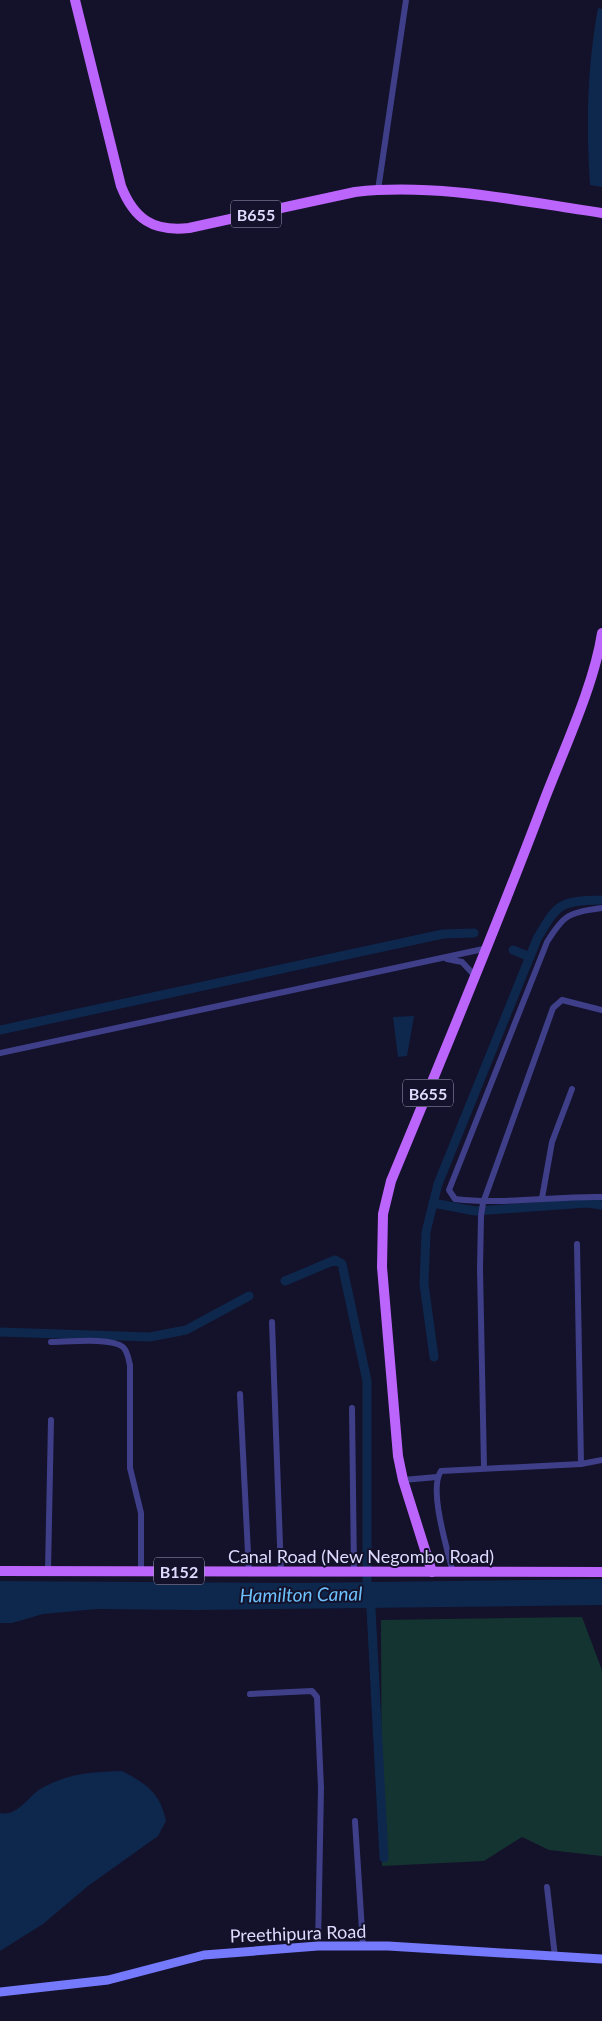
<svg xmlns="http://www.w3.org/2000/svg" width="602" height="2021" font-family="Lato,sans-serif">
  <rect width="100%" height="100%" fill="#14112a"/>
  <polygon fill="#143431" points="582,1617 602,1670 602,1856 549,1850 522,1837 484,1861 382,1866 381,1620"/>
  <g fill="#0e284d">
    <path d="M598,8L602,9V187L590,185C586,122 587,70 598,8Z"/>
    <polygon points="414,1016 407,1056 398,1057 393,1017"/>
    <polygon points="602,1579 602,1605 196,1610 97,1609 43,1614 12,1623 0,1623 0,1581 299,1583"/>
    <path d="M122,1771C146,1784 160,1792 166,1821L158,1836L88,1886L43,1924L0,1951V1813C18,1817 28,1796 42,1788C69,1773 92,1772 122,1771Z"/>
  </g>
  <g fill="none" stroke-linecap="round" stroke-linejoin="round">
    <g stroke="#0e284d" stroke-width="9">
      <polyline points="513,950 530,957"/>
      <polyline points="0,1030 443,934 474,933"/>
      <polyline points="433,1203 475,1211 587,1203 602,1205"/>
      <polyline points="285,1281 335,1260 342,1264 367,1381 367,1582 371,1609 384,1858"/>
      <polyline points="0,1332 150,1337 186,1330 249,1296"/>
      <path d="M434,1357L424,1284L426,1232L438,1184L537,939C558,903 559,901 602,900"/>
    </g>
    <g stroke="#3e3f88" stroke-width="6">
      <polyline points="378,190 406,0"/>
      <path d="M602,908C569,913 565,913 547,942L449,1190L455,1199C504,1205 553,1196 602,1197"/>
      <polyline points="447,959 462,962 476,977"/>
      <polyline points="0,1053 488,948"/>
      <polyline points="542,1198 552,1142 572,1089"/>
      <polyline points="577,1244 581,1464"/>
      <polyline points="272,1322 281,1573"/>
      <path d="M51,1342C67,1342 111,1337 123,1347C128,1352 128,1358 130,1365V1468L141,1513V1570"/>
      <polyline points="240,1394 249,1573"/>
      <polyline points="352,1408 354,1572"/>
      <polyline points="484,1468 480,1269 481,1216 483,1203 553,1008 562,1000 602,1010"/>
      <polyline points="403,1480 437,1477"/>
      <polyline points="48,1571 51,1420"/>
      <path d="M453,1573C448,1551 428,1489 441,1471L581,1464L602,1460"/>
      <polyline points="250,1694 312,1691 317,1697 321,1788 318,1946"/>
      <polyline points="355,1821 363,1946"/>
      <polyline points="547,1887 555,1957"/>
    </g>
    <polyline stroke="#7579fc" stroke-width="9" points="0,1992 108,1980 204,1955 318,1946 388,1946 602,1959"/>
    <g stroke="#bb65fc" stroke-width="10">
      <path d="M75,0L121,186C134,219 153,232 189,228L355,192C437,183 520,201 602,213"/>
      <polyline points="0,1571 602,1572"/>
      <path d="M432,1572L403,1480L398,1456L382,1267L383,1214L391,1181C443,1055 496,929 544,801C563,751 594,686 602,633"/>
    </g>
  </g>
  <g text-anchor="middle" dominant-baseline="central" stroke-width="4" stroke-linejoin="round" paint-order="stroke">
    <g fill="#14112a" stroke="#a19ebe" stroke-width="1">
      <rect x="231" y="200.5" width="50" height="27" rx="4"/>
      <rect x="403" y="1079.5" width="50" height="27" rx="4"/>
      <rect x="154" y="1557.5" width="50" height="27" rx="4"/>
    </g>
    <g font-size="16" font-weight="bold" fill="#dddbfe">
      <text x="256" y="214">B655</text>
      <text x="428" y="1093">B655</text>
      <text x="179" y="1571">B152</text>
    </g>
    <g font-size="18" fill="#dddbfe" stroke="#14112a">
      <text x="361" y="1556">Canal Road (New Negombo Road)</text>
      <text transform="translate(298 1933) rotate(-2)">Preethipura Road</text>
    </g>
    <g font-size="19" font-style="italic" fill="#6cc1fc" stroke="#14112a">
      <text transform="translate(301 1594) rotate(-1)">Hamilton Canal</text>
    </g>
  </g>
</svg>
